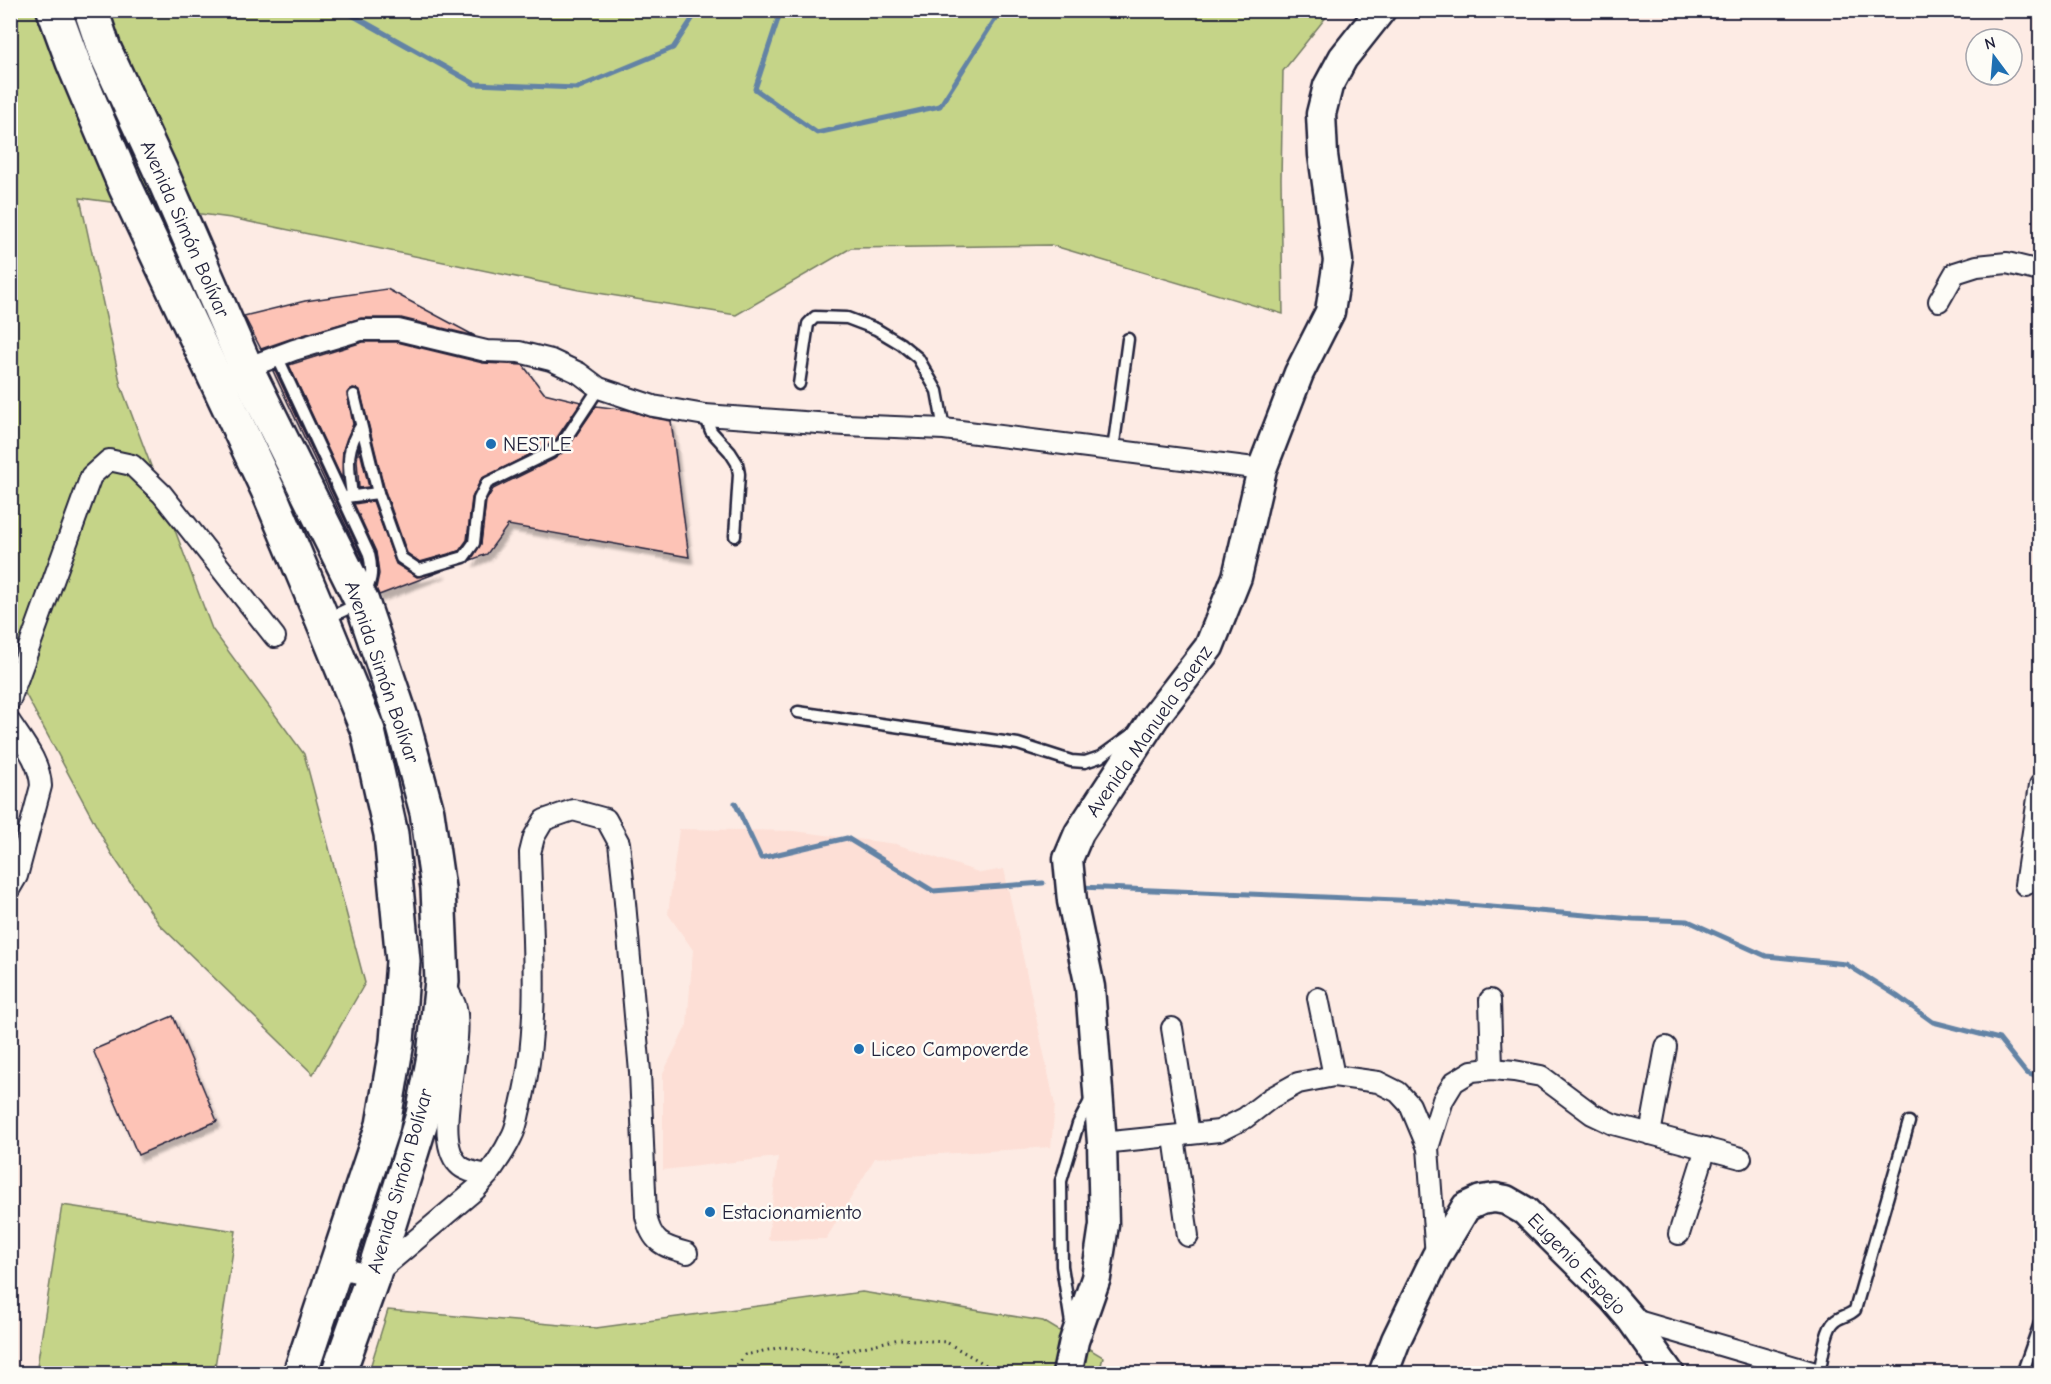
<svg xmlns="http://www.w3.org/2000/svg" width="2051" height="1384" font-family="'Comic Neue',sans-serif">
  <defs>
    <filter id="shadow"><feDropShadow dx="3.5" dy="6" stdDeviation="1.5" flood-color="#0004"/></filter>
  </defs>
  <rect width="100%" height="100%" fill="#fdebe4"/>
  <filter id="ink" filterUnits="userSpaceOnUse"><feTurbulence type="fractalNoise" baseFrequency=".0167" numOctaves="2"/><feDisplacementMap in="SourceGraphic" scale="12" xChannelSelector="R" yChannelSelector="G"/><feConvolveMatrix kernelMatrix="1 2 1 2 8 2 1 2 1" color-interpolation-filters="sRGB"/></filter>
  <g filter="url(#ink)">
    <polygon fill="#fddfd6" points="679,829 794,831 896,844 981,873 1004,869 1055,1105 1051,1147 875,1158 826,1239 768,1240 778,1157 663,1170 663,1073 687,1025 693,950 668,914"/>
    <g fill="#c5d488" stroke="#747b62" stroke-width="1.5">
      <polygon points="10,11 1331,11 1283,71 1281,179 1283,314 1051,245 851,248 736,315 579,290 231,218 80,198 121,386 212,629 304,754 365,983 313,1074 159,924 111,853 11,667"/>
      <polygon points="62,1205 236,1231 214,1373 36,1373"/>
      <polygon points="862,1292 1043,1321 1103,1357 1099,1374 368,1374 388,1310 596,1328"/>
    </g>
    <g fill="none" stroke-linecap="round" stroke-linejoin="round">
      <g stroke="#6383a5" stroke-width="5">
        <polyline points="343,10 475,84 577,88 673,48 698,10"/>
        <polyline points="781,10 755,89 817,133 940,106 994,21 1005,10"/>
        <polyline points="735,803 761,858 847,838 933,891 1043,883"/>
        <polyline points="1080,887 1421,901 1633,919 1688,921 1766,956 1846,964 1897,996 1933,1022 1999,1039 2026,1073 2040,1078"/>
      </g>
    </g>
    <g fill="#fdc3b6" stroke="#22223b" stroke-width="1.5" filter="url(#shadow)">
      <polygon points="387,289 475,336 401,318 361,318 290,339 261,349 244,316 305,301"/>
      <polygon points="363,342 397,342 483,363 523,365 544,393 581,402 556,439 547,446 481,479 472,498 467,540 459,551 420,562 407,553 385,491 360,390 353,388 347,393 353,424 343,450 342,479 289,365"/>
      <polygon points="275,370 362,556 363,562 273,371"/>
      <polygon points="596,406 628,410 649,417 671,421 689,557 508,525 487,554 471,560 481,544 486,501 493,489 554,459 566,450"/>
      <polygon points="359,447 369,487 359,488 357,460"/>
      <polygon points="373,501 396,564 417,577 442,571 379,595 376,588 379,574 376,552 354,504"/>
      <polygon points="173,1016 217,1121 138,1155 93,1050"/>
    </g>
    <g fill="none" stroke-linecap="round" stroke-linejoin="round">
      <defs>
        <g id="lane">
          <path d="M277,356L369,554C374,575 370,583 362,602L326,619"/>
          <polyline points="799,384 808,324 815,317 847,318 876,329 901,344 918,358 937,391 944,429"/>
          <polyline points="354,395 378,493 401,558 419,570 464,557 474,543 479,499 487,483 551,452 562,444 599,388"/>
          <polyline points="705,415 711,431 730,452 737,463 739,474 735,536"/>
          <polyline points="1113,450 1128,339"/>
          <path d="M352,496C349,468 344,451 361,426"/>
          <polyline points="346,497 378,493"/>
          <polyline points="798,712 1018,744 1071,761 1085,762 1100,757 1132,734"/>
          <polyline points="1071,1323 1062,1266 1061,1181 1078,1124 1091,1099"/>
          <path d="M1819,1374C1822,1361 1825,1330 1834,1322C1840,1316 1849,1316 1855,1310L1909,1122"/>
          <polyline points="2022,1374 2040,1323"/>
        </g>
        <g id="street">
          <polyline points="1939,301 1955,273 1977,266 2007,263 2040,271"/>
          <polyline points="246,368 294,350 361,330 398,330 486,351 519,352 551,360 579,373 599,388 653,406 705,415 845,425 944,429 1262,469"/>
          <polyline points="10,700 91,476 109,460 132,465 162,494 275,637"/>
          <path d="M10,722C23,742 40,762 41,786L17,876L10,888"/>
          <polyline points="2025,885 2040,785"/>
          <path d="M443,983C448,991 454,999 456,1008C465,1048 431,1136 458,1164C465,1172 478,1173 488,1175"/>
          <polyline points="1318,998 1334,1076"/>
          <polyline points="1490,1000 1492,1069"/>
          <polyline points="1172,1028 1189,1134"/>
          <polyline points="1650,1134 1666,1047"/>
          <polyline points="1174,1137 1188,1236"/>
          <polyline points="1102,1143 1219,1131 1245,1118 1271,1098 1298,1083 1334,1076 1378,1082 1398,1092 1410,1105 1428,1148 1436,1257"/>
          <polyline points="1428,1148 1443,1100 1454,1082 1472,1071 1492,1069 1514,1071 1541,1076 1592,1114 1613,1124 1741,1158"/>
          <polyline points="1679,1234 1706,1148"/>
          <path d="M336,1267L373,1276L476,1189C490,1173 503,1155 512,1136C517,1127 518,1115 521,1105C541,1024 532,936 530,853L534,837L544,820L573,810L606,819L619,843L623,880L640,1072L646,1216C652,1243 662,1246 687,1253"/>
          <polyline points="1631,1319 1819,1374"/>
        </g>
        <g id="secondary">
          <polyline points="1067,1374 1074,1341 1096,1278 1104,1225 1102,1143 1090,987 1072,901 1068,859 1079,833 1154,718 1209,647 1237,577 1262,469 1299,373 1330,312 1338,261 1323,155 1321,114 1328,86 1343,58 1381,10"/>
          <polyline points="1383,1374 1396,1340 1436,1257 1466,1207 1481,1200 1495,1198 1506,1200 1525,1211 1613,1298 1631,1319 1670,1374"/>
        </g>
        <g id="highway">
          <polyline points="54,10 73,62 126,188 268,490 323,621 368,731 391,834 403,961 397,1042 383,1125 300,1374"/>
          <polyline points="91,10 104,49 161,172 246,368 362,602 403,723 427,812 438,888 442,981 434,1056 423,1115 373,1276 338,1374"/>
        </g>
      </defs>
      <use href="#lane" stroke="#22223b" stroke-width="15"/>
      <use href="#street" stroke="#22223b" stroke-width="24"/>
      <use href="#secondary" stroke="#22223b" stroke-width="33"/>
      <use href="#highway" stroke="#22223b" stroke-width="38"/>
      <g stroke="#22223b" stroke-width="3" stroke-dasharray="1.5 4.5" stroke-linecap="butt">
        <polyline points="836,1353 899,1339 946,1342 988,1366 1013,1374"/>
        <polyline points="729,1374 745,1355 782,1347 836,1353 848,1374"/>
        <polyline points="1036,1374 1046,1372"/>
      </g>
      <use href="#lane" stroke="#fdfcf7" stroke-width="10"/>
      <use href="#street" stroke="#fdfcf7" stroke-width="20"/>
      <use href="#secondary" stroke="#fdfcf7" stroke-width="28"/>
      <use href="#highway" stroke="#fdfcf7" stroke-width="33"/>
    </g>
  </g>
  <g fill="#1f6fb2" stroke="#fdfcf7" stroke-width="2">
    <circle cx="491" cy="444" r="6"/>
    <circle cx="859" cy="1049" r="6"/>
    <circle cx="710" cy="1212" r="6"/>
  </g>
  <g text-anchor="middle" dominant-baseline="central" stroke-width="5" stroke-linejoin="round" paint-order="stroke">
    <g font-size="20" fill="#22223b" stroke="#fdfcf7">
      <text transform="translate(185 229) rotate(66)">Avenida Simón Bolívar</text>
      <text transform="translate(382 672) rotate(71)">Avenida Simón Bolívar</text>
      <text transform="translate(1149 731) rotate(-55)">Avenida Manuela Saenz</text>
      <text transform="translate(400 1181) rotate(-74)">Avenida Simón Bolívar</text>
      <text transform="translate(1577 1264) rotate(46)">Eugenio Espejo</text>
    </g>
    <g font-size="20" fill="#22223b" stroke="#fdfcf7" text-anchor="start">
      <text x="503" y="444">NESTLE</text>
      <text x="871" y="1049">Liceo Campoverde</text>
      <text x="722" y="1212">Estacionamiento</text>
    </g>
  </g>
  <rect width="2051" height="1384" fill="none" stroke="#fdfcf7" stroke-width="36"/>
  <rect x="18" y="18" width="2015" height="1348" fill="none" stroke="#22223b" stroke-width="2" filter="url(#ink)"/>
  <g transform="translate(1994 57) rotate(344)"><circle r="28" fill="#fdfcf7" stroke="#a5a5ac" stroke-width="1.5"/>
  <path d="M0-4.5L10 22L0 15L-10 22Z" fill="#1f6fb2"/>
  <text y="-9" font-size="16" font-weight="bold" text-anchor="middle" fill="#22223b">N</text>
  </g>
</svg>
